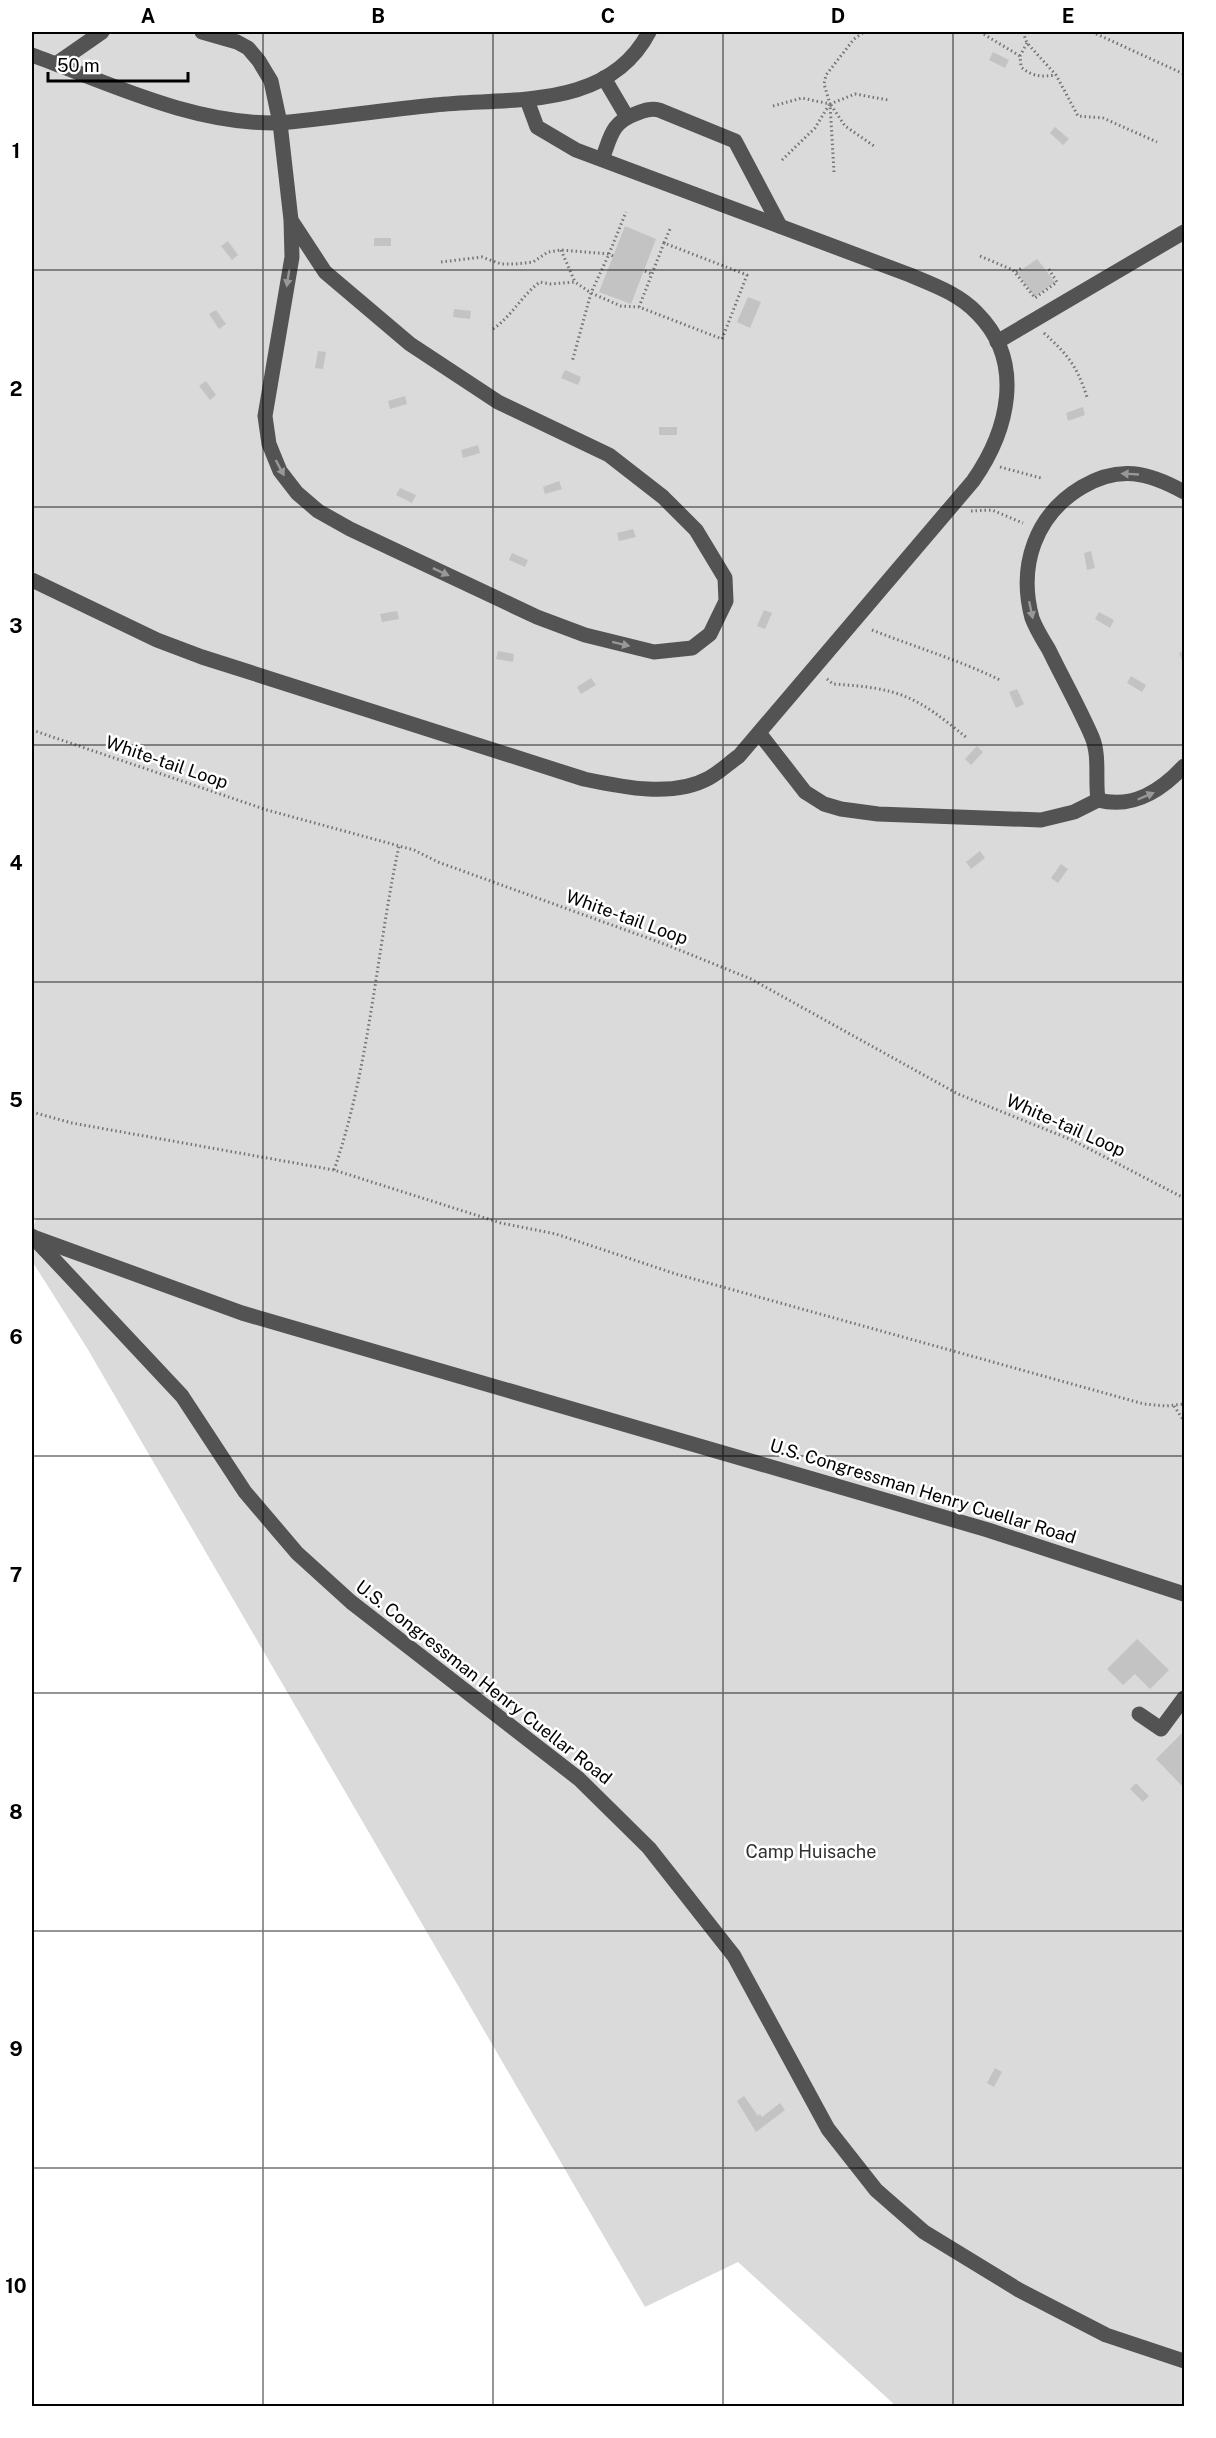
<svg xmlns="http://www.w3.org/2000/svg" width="1216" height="2438" font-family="'Public Sans',sans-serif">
  <rect width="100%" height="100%" fill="#fff"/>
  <polygon fill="#dadada" points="32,32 1184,32 1184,2406 896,2406 738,2262 645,2307 87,1348 32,1261 32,1232 36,1219 32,1217"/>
  <g fill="#c3c3c3">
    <polygon points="993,52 1009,60 1005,68 989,60"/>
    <polygon points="1055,127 1069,139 1063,145 1050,133"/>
    <polygon points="625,226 656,239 631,304 599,292"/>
    <rect x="374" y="238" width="17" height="8"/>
    <polygon points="228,241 238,255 232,260 221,246"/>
    <polygon points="1037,259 1055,282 1035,297 1017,273"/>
    <polygon points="748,297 761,302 750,328 737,322"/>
    <polygon points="454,309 471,311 470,319 453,317"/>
    <polygon points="216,310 226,324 219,329 209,314"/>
    <polygon points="318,351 326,352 323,369 315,368"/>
    <polygon points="565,370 581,377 578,385 561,378"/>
    <polygon points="206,381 216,395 210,400 199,386"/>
    <polygon points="405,396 407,404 390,409 388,401"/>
    <polygon points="1083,407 1085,415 1068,421 1066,413"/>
    <rect x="659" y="427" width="18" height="8"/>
    <polygon points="478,445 480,453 463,458 461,450"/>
    <polygon points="559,481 562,489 545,494 543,487"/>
    <polygon points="400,488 416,495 412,503 396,495"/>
    <polygon points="633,529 636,537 619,541 617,533"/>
    <polygon points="1091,551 1095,568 1087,570 1084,553"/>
    <polygon points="512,553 528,560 525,567 509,560"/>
    <polygon points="764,610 772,613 765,629 757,626"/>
    <polygon points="397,611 399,619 382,622 380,614"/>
    <polygon points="1099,612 1114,620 1110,628 1095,619"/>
    <polygon points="498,651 514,654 513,662 496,659"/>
    <polygon points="1184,651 1184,666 1179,653"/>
    <polygon points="1131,676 1146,685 1142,692 1127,683"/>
    <polygon points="591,678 596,685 581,694 577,687"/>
    <polygon points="1017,689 1024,704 1016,708 1009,692"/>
    <polygon points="977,746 983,752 971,765 965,759"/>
    <polygon points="980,851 985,858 971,869 966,862"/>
    <polygon points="1061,864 1068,869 1058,883 1051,878"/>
    <polygon points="1137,1639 1169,1670 1150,1689 1135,1674 1123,1685 1107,1669"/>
    <polygon points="1184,1731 1184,1788 1156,1759"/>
    <polygon points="1136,1783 1149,1796 1143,1802 1130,1789"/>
    <polygon points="995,2068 1002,2072 994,2087 987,2083"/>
    <polygon points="744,2096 758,2116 760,2114 762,2117 780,2103 785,2110 756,2132 737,2101"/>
  </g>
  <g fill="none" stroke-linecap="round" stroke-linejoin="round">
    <g stroke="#757575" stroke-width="3" stroke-dasharray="1.5 3" stroke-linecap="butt">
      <polyline points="980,32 1020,56"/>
      <polyline points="1023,32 1027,43 1056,75 1078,116 1103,118 1157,142"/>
      <polyline points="1092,32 1184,74"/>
      <path d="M1027,43L1020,56L1021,67C1033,77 1041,77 1056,75"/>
      <polyline points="831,105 845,126 874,146"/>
      <polyline points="773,106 802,98 830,104 855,94 888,100"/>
      <polyline points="782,160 815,128 829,105"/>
      <polyline points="834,172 830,104 824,84 826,75 854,39 864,32"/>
      <polyline points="664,243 670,229"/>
      <polyline points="561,250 575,282"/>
      <polyline points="613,256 609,254 626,212"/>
      <polyline points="980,256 1013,270 1035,298 1057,282 1048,268"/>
      <polyline points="441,262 482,257 501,264 515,264 533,262 548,252 561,250 609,254 591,293 572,362"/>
      <polyline points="645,271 652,274"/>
      <polyline points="1016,272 1023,267"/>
      <path d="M493,329C512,316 522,295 540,282L551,284L575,282L591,293L621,306L639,307L722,339L747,275L664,243L639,307"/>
      <path d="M1044,333C1068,355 1077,366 1087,397"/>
      <polyline points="1000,467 1041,478"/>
      <polyline points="971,511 992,510 1023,523"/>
      <path d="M872,630C915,647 959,660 1000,680"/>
      <path d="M827,679L833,684C900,688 916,696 967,738"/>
      <polyline points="32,730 267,810 414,850 438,862 667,945 751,979 958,1094 1072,1140 1184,1198"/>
      <polyline points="32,1112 72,1123 334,1170 501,1223 556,1234 676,1274 1144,1404 1166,1406 1184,1404"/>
      <path d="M334,1170C370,1066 376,953 399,846"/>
      <polyline points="1174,1406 1184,1421"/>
    </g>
    <g stroke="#535353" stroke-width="15">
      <polyline points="202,32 237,42 248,48 259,61 271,81 280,123 291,220 292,257 265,416 269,444 280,471 297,493 318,511 350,529 537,617 585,635 654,652 692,648 710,634 726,601 725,578 696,530 663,497 609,455 498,402 410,344 325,272 291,220"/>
      <path d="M32,55C111,84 194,125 280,123C332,118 383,110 435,105C510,97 608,111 649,32"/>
      <polyline points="56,64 102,32"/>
      <polyline points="604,78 627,117"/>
      <path d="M602,159C611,137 611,123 635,114C643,111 650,108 659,110L735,141L780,226"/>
      <polyline points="997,342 1184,232"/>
      <path d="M32,580L157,640L202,657L584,779C622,787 673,798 709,778C720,772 729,763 739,756L973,481C1008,431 1026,362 977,313C959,294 934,285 910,275L576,150L537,127L527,100"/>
      <path d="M760,734L805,792L824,804L841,809L878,814L1041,820L1074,812L1098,800C1133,809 1161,791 1184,766"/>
      <path d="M1098,800C1095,779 1100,756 1092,737C1079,707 1063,679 1049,650C1043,640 1036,629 1032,618C1018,566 1035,515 1082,487C1119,465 1148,472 1184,492"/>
      <polyline points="32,1236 182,1396 245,1492 297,1553 351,1602 579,1779 649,1848 734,1956 828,2129 876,2190 924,2232 1019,2290 1106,2335 1184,2361"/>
      <polyline points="36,1238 242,1313 988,1530 1184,1594"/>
      <polyline points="1139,1714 1161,1729 1184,1698"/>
    </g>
  </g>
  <defs><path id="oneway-solid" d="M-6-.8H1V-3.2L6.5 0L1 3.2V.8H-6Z" transform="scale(1.5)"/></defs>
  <g fill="#989898">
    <use href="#oneway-solid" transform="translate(288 278) rotate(99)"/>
    <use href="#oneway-solid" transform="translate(280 468) rotate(62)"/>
    <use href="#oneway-solid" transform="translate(1130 474) rotate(-177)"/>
    <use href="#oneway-solid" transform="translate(441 572) rotate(25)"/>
    <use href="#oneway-solid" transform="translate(1031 610) rotate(78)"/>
    <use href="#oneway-solid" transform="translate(621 644) rotate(14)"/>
    <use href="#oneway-solid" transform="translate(1146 796) rotate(-23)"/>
  </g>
  <path fill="none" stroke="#000" stroke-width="1.5" stroke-opacity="0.55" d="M263,32V2406M493,32V2406M723,32V2406M953,32V2406M32,270H1184M32,507H1184M32,745H1184M32,982H1184M32,1219H1184M32,1456H1184M32,1693H1184M32,1931H1184M32,2168H1184"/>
  <g text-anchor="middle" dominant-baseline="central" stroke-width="5" stroke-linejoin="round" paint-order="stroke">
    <g font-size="18" fill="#000" stroke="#fff">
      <text transform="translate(167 762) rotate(19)">White-tail Loop</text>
      <text transform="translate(627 917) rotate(20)">White-tail Loop</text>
      <text transform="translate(1066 1125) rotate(24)">White-tail Loop</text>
      <text transform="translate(923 1491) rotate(17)">U.S. Congressman Henry Cuellar Road</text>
      <text transform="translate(484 1682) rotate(38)">U.S. Congressman Henry Cuellar Road</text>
    </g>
    <g font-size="18" fill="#313131" stroke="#fff">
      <text x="811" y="1851">Camp Huisache</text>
    </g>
  </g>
  <rect width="1216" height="2438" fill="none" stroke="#ffffff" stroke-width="66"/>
  <path d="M48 72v9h140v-9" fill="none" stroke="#000000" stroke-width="3"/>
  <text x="57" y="72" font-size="18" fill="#000000" stroke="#ffffff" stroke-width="4.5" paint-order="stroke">50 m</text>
  <rect x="33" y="33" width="1150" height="2372" fill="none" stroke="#000" stroke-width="2"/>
  <g font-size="20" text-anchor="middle" font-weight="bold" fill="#000">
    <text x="148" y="23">A</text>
    <text x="378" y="23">B</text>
    <text x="608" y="23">C</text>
    <text x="838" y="23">D</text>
    <text x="1068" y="23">E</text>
    <text x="16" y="158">1</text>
    <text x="16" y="396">2</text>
    <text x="16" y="633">3</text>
    <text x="16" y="870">4</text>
    <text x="16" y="1107">5</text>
    <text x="16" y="1344">6</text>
    <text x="16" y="1582">7</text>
    <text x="16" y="1819">8</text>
    <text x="16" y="2056">9</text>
    <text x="16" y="2293">10</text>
  </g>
</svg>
